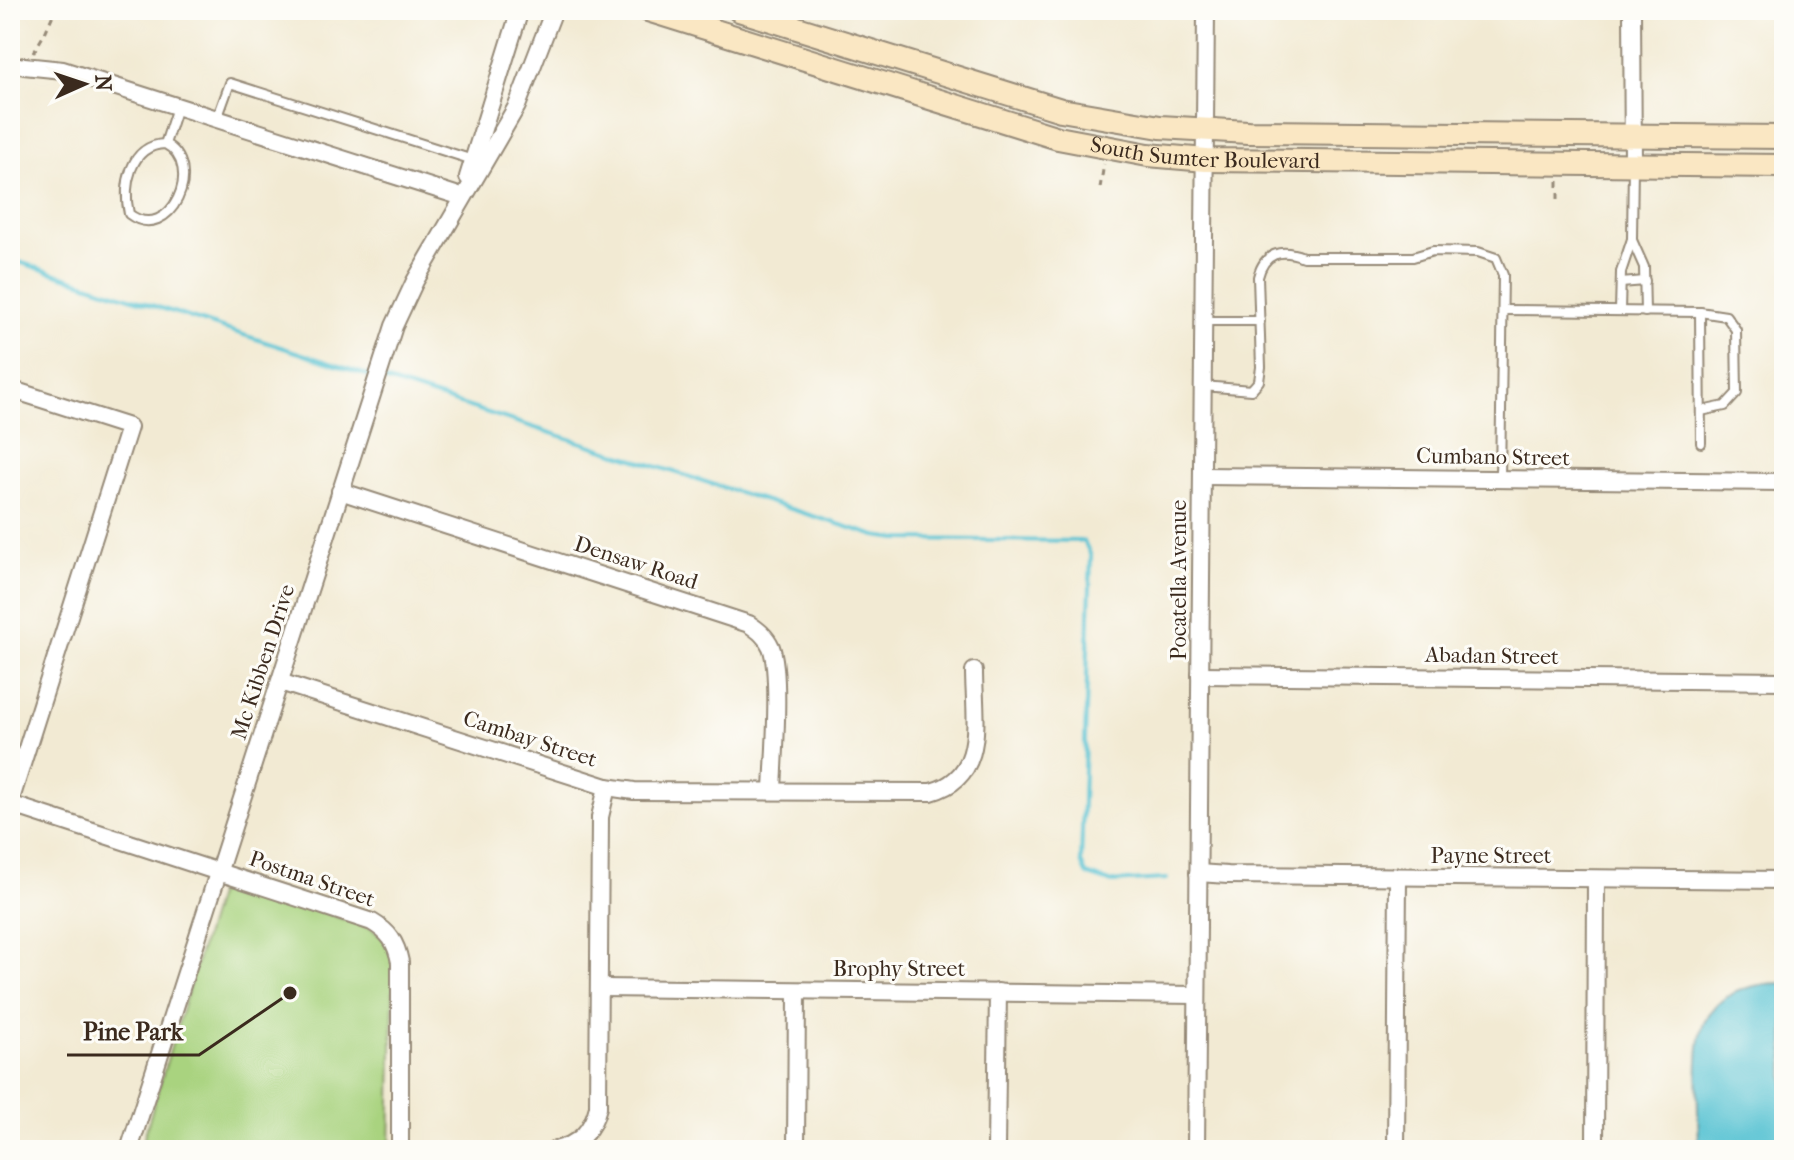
<svg xmlns="http://www.w3.org/2000/svg" width="1794" height="1160" font-family="'IM FELL French Canon',serif">
  <rect width="100%" height="100%" fill="#fdfcf7"/>
  <filter id="ink" filterUnits="userSpaceOnUse"><feTurbulence type="fractalNoise" baseFrequency=".0125" numOctaves="2"/><feDisplacementMap in="SourceGraphic" scale="16" xChannelSelector="R" yChannelSelector="G"/><feConvolveMatrix kernelMatrix="1 2 1 2 8 2 1 2 1" color-interpolation-filters="sRGB"/></filter>
  <filter id="wash" filterUnits="userSpaceOnUse"><feTurbulence type="fractalNoise" baseFrequency=".006" numOctaves="4" result="noise"/><feDisplacementMap in="SourceGraphic" scale="32" xChannelSelector="R" yChannelSelector="G"/><feGaussianBlur stdDeviation="1.8" result="paint"/><feColorMatrix in="noise" values="0 0 0 0 0 0 0 0 0 0 0 0 0 0 0 0 0 1.4 0 .05"/><feComposite in="paint" operator="in"/></filter>
  <g filter="url(#wash)">
    <rect width="100%" height="100%" fill="#f2ead3"/>
    <polygon fill="#a9d37f" stroke="#727e4e" stroke-width="2" points="222,878 372,929 388,943 394,955 390,1150 146,1150 144,1137"/>
    <path fill="#58c3d3" stroke="#4a7678" stroke-width="2" d="M1784,983V1150H1699C1699,1121 1693,1044 1705,1021C1721,991 1753,983 1784,983Z"/>
    <g fill="none" stroke-linecap="round" stroke-linejoin="round">
      <g stroke="#58c3d3" stroke-width="4">
        <polyline points="10,259 373,377"/>
        <polyline points="381,379 876,536 897,539 1084,541 1091,556 1081,862 1086,874 1110,882 1167,879"/>
      </g>
    </g>
  </g>
  <g filter="url(#ink)">
    <g fill="none" stroke-linecap="round" stroke-linejoin="round">
      <defs>
        <g id="service">
          <polyline points="217,119 230,83 473,160"/>
          <path d="M165,144C206,165 170,245 129,214C123,187 129,145 165,144Z"/>
          <polyline points="165,144 177,107"/>
          <polyline points="1632,240 1644,267 1645,312"/>
          <polyline points="1621,283 1645,281"/>
          <polyline points="1503,310 1700,312 1726,316 1736,330 1737,393 1725,406 1701,411"/>
          <polyline points="1620,311 1621,272 1632,239 1633,164"/>
          <polyline points="1700,312 1701,443"/>
          <polyline points="1204,321 1260,321"/>
          <path d="M1203,386L1251,390L1259,381L1261,367L1258,277C1264,253 1281,248 1303,257H1413L1433,251L1478,252L1496,258L1503,275L1500,479"/>
        </g>
        <g id="minor">
          <polyline points="1632,10 1633,164"/>
          <polyline points="24,66 63,70 462,197"/>
          <polyline points="468,177 520,10"/>
          <polyline points="10,389 129,427 10,802"/>
          <polyline points="1202,476 1784,482"/>
          <path d="M340,491L749,624C758,630 766,636 771,647C781,673 774,759 773,791"/>
          <polyline points="1200,675 1784,681"/>
          <path d="M280,682L607,787L634,791L931,792C988,777 974,717 974,671"/>
          <path d="M10,804L372,922C389,932 396,942 400,962V1150"/>
          <polyline points="1198,873 1228,875 1784,880"/>
          <polyline points="600,988 1197,995"/>
          <polyline points="129,1150 394,326 415,281 517,106 554,10"/>
          <path d="M555,1150C579,1145 592,1131 598,1107L600,817L607,787"/>
          <polyline points="796,1150 797,991"/>
          <polyline points="996,1150 998,992"/>
          <polyline points="1196,1150 1206,10"/>
          <polyline points="1396,1150 1398,877"/>
          <polyline points="1595,1150 1596,879"/>
        </g>
        <g id="secondary">
          <path id="s1" d="M648,10L1058,138L1148,155L1206,160L1784,166"/>
          <polyline points="739,10 1061,110 1160,127 1248,132 1784,137"/>
        </g>
      </defs>
      <use href="#service" stroke="#968a78" stroke-width="12"/>
      <use href="#minor" stroke="#968a78" stroke-width="20"/>
      <use href="#secondary" stroke="#968a78" stroke-width="26"/>
      <g stroke="#968a78" stroke-width="3" stroke-dasharray="6 6" stroke-linecap="butt">
        <polyline points="33,53 45,33 55,10"/>
        <polyline points="1558,181 1558,201"/>
        <polyline points="1100,188 1104,164"/>
      </g>
      <use href="#service" stroke="#fff" stroke-width="8"/>
      <use href="#minor" stroke="#fff" stroke-width="16"/>
      <use href="#secondary" stroke="#fae7c3" stroke-width="22"/>
    </g>
  </g>
  <g text-anchor="middle" dominant-baseline="central" stroke-width="6" stroke-linejoin="round" paint-order="stroke">
    <g font-size="22" fill="#3b2a1e" stroke="#fdfcf7">
      <text stroke="none"><textPath href="#s1" startOffset="578">South Sumter Boulevard</textPath></text>
      <text transform="translate(1493 457) rotate(1)">Cumbano Street</text>
      <text transform="translate(636 563) rotate(18)">Densaw Road</text>
      <text transform="translate(1179 580) rotate(-90)">Pocatella Avenue</text>
      <text transform="translate(1492 656) rotate(1)">Abadan Street</text>
      <text transform="translate(263 662) rotate(-72)">Mc Kibben Drive</text>
      <text transform="translate(530 739) rotate(18)">Cambay Street</text>
      <text x="1491" y="856">Payne Street</text>
      <text transform="translate(312 879) rotate(19)">Postma Street</text>
      <text x="899" y="969">Brophy Street</text>
    </g>
  </g>
  <path fill="none" stroke="#3b2a1e" stroke-width="3" d="M290 993L199 1055H67"/>
  <circle fill="#3b2a1e" stroke="#fdfcf7" stroke-width="3" cx="290" cy="993" r="8"/>
  <g font-size="24" text-anchor="middle" font-weight="bold" fill="#3b2a1e" stroke="#fdfcf7" stroke-width="6" stroke-linejoin="round" paint-order="stroke">
    <text x="133" y="1040">Pine Park</text>
  </g>
  <rect width="1794" height="1160" fill="none" stroke="#fdfcf7" stroke-width="40"/>
  <g transform="translate(84 84) rotate(87)" stroke="#fdfcf7" stroke-width="6" paint-order="stroke">
  <path d="M0-6L14 30L0 20L-14 30Z" fill="#3b2a1e"/>
  <text y="-12" font-size="22" font-weight="bold" text-anchor="middle" fill="#3b2a1e">N</text>
  </g>
</svg>
